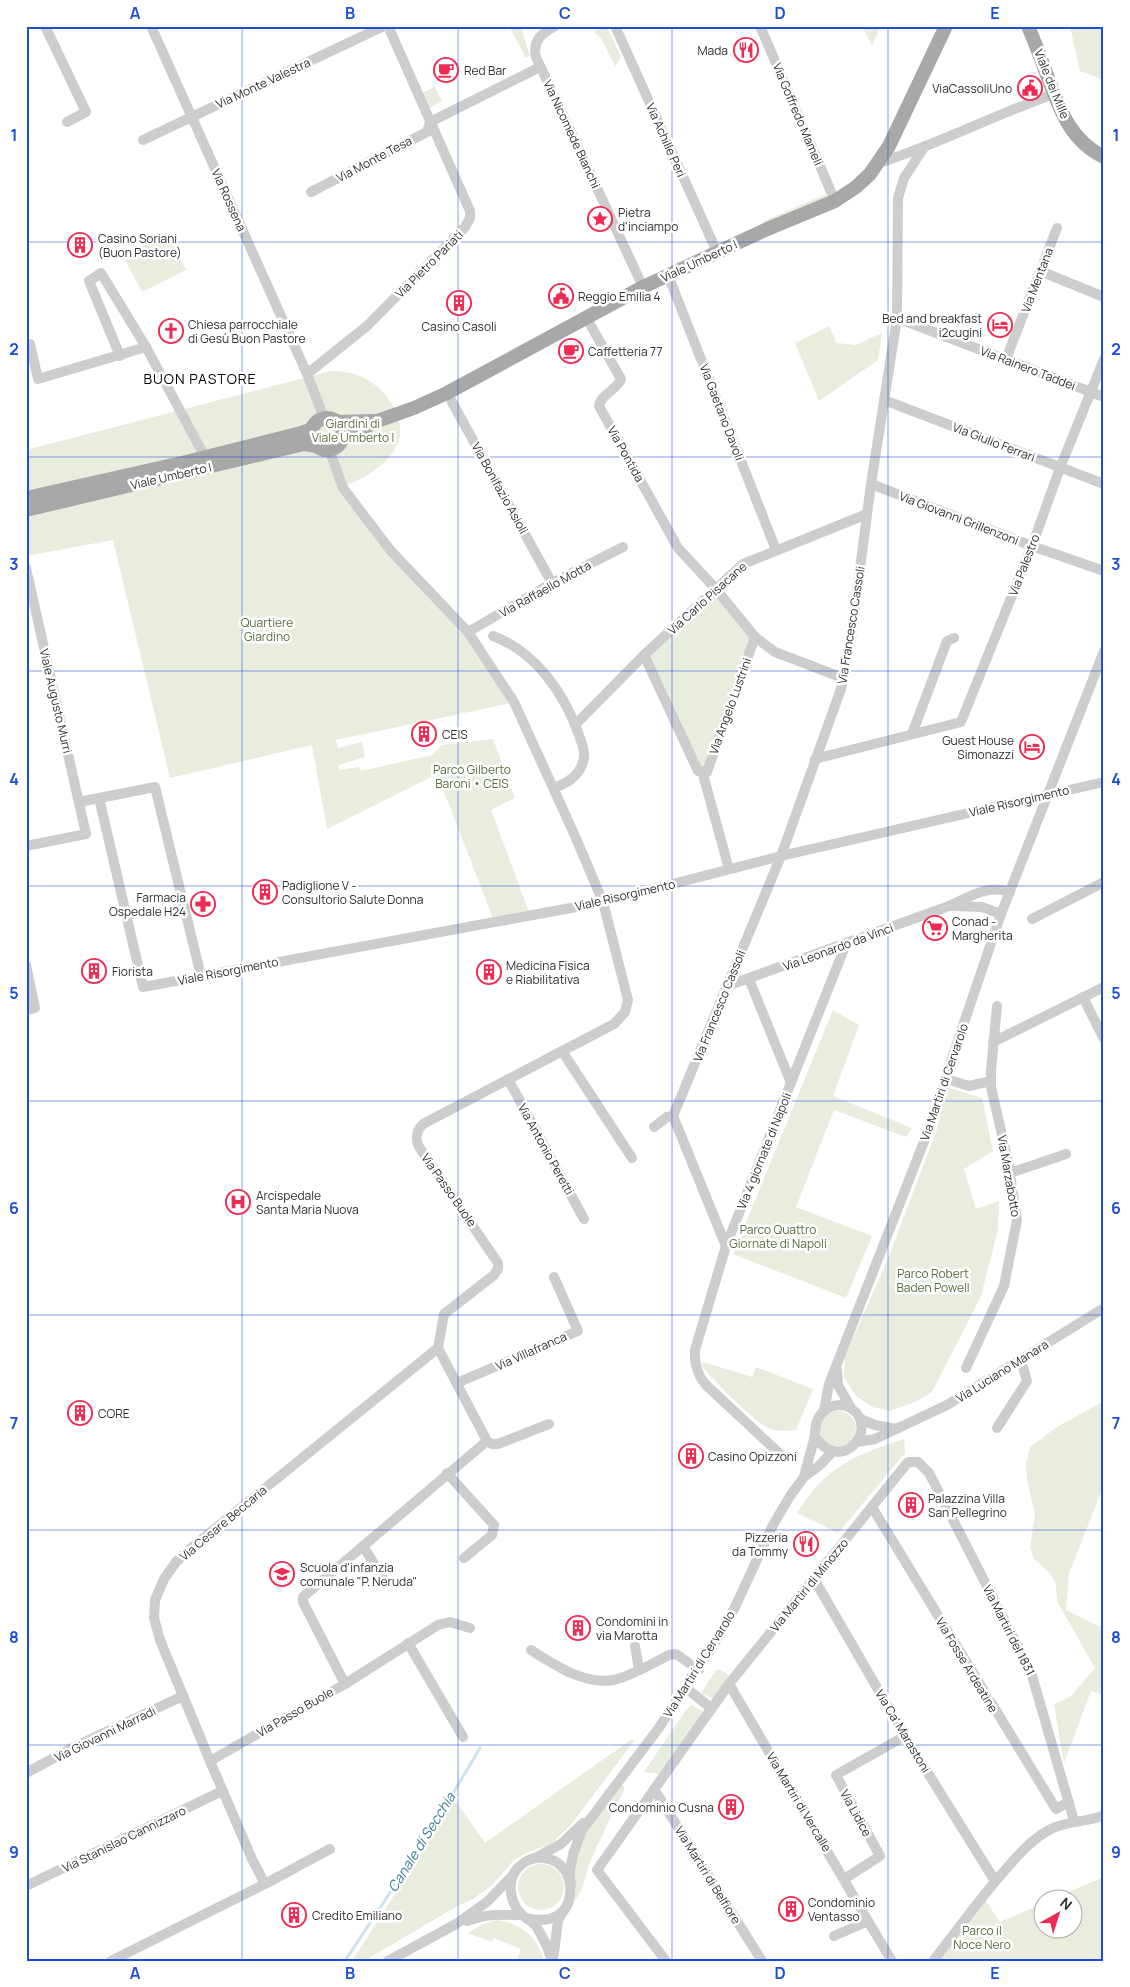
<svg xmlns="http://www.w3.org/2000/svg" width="1130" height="1987" font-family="Manrope,sans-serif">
  <rect width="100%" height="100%" fill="#fff"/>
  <g fill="#e8eddd">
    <polygon points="509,26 525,26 521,28 530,56 526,58"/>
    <polygon points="600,26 607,26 621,57 615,66 601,38 594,32 601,28"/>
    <polygon points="862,26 881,26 872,45"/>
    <polygon points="1070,26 1104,26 1104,80 1080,71"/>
    <polygon points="435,87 442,101 430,108 422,93"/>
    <polygon points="826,194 827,198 765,225 764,221"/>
    <polygon points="167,233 186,270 142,292 123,256"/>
    <polygon points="829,326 837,343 856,345 882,333 878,360 819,401 795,343"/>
    <path d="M331,371C344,371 356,373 368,380C387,391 409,422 397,445C385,468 364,478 341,488L465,633L511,703L336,740L338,748L362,742L365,757L339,765V770L359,767L361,771L432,755L442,745L493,739L515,798L491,810L529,912L493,918L437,774L327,829L312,745L170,778L113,540L26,556V450Z"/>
    <polygon points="715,588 755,637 707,772 698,771 644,655"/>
    <polygon points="833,1010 859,1025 833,1096 912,1128 906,1137 834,1110 796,1207 872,1236 846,1298 733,1254"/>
    <polygon points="947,1087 982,1098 993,1151 964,1169 976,1209 999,1201 998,1229 981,1296 932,1392 915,1402 890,1411 872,1407 856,1396 844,1377 845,1356 888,1259 937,1129"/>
    <path d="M703,1362L752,1377L756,1367L813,1389L796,1430C786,1431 778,1432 768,1428C756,1423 711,1378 702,1366Z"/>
    <polygon points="1104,1401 1104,1485 1069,1573 1066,1610 1100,1627 1104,1617 1104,1689 1101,1694 1091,1691 1064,1763 1054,1704 1070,1697 1095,1668 1058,1603 1055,1581 1049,1572 1034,1559 1030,1548 1035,1514 1027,1480 1026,1464 1030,1447 1057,1427"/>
    <circle cx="838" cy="1429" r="18"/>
    <path d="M904,1439L905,1453L838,1533L797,1513C826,1467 854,1455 904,1439Z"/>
    <polygon points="716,1670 721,1670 730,1676 714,1699 701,1693"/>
    <polygon points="692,1705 704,1712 661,1774 644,1772 686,1710"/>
    <polygon points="632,1739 634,1741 570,1826 551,1844 526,1853 513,1861 492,1885 475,1898 454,1908 364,1961 352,1961 455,1800 485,1843"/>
    <path d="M621,1785L625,1788C613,1812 601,1837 590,1862C585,1874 584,1892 574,1901L576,1884L575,1866L580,1844L589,1827Z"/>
    <circle cx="541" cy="1887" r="23"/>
    <polygon points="1104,1877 1104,1961 933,1961 983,1896 1000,1922 1042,1904 1042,1930 1072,1930 1072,1900 1052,1899"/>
    <path d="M497,1920C522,1924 537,1936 544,1961H520L517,1959L521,1949L494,1938L492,1942L468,1933L483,1924Z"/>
  </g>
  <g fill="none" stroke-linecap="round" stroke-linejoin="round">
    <polyline stroke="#c9e4ee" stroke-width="3" points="345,1961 433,1827 480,1748"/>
    <g stroke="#cdcdcd" stroke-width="10">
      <polyline points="45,26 86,112 67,122"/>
      <polyline points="151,26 307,374 324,418"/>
      <path d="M555,26C542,33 532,41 536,57L643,287"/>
      <polyline points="615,26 717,252"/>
      <polyline points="760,26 835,201"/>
      <polyline points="430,122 540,67"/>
      <polyline points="143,140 384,26"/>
      <path d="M879,163C939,144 994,115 1054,94"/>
      <polyline points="311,192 427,132 430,122"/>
      <polyline points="1040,271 1104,297"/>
      <polyline points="668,275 776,550"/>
      <path d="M586,317L621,379C617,390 601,394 599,406L678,548L715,588L755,637L775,652L843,678"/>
      <polyline points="897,318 1104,397"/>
      <polyline points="30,344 38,379 146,347"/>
      <polyline points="120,356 89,281 101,273 146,347 205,457"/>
      <polyline points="1006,359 1057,228"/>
      <polyline points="307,374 367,326 465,227 470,218 470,211 388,26"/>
      <polyline points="447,393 552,583"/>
      <polyline points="884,400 1104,484"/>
      <path d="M329,449L343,488L391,551L468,632L514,702L575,836L603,902L628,1000L625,1012L614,1024L423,1124C416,1131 415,1138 419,1147L498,1263V1269L494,1275L444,1314L438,1348L487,1441L303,1597V1602L345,1684"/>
      <polyline points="871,484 1032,546 1104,571"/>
      <polyline points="26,568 86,834 26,846"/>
      <polyline points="468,632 552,583 623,547"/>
      <path d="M493,636C536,652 564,693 579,735C581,742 585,750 584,757C582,774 568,783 554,788"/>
      <polyline points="644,655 698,771 707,772 755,637"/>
      <polyline points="575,725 644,655 743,564 867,514"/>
      <polyline points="912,734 947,641 954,638"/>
      <polyline points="815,759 961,722 1032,546 1060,468 1104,359"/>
      <polyline points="702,771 729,869"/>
      <polyline points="99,798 143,987 603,902 781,856 1104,782"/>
      <polyline points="79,802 155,787 201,976"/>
      <polyline points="953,906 982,907 1001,914"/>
      <polyline points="1032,919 1104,882"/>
      <polyline points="26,965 35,1008 26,1010"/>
      <polyline points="749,979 791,1083"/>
      <path d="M727,986L949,906C969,897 988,884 1010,892"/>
      <polyline points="1083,997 1104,1039"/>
      <polyline points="993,1042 1104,987"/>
      <polyline points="562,1051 632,1158"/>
      <polyline points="508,1079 584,1219"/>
      <polyline points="946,1079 969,1086 991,1081"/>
      <polyline points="673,1116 726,1246"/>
      <polyline points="654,1127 667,1117 673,1116 781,856 841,689 851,638 871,484 897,318 898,198 904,178 923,149"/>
      <polyline points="1010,1173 1066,1154"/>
      <polyline points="966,1368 1004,1286 1017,1220 1008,1161 991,1087 991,1071 997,1006"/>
      <polyline points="837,1370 838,1385 851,1408"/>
      <polyline points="457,1383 578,1331 554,1277"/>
      <polyline points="824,1411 829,1384 936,1111 953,1055 1001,914 1104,651"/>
      <polyline points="860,1419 875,1425 897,1429"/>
      <polyline points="997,1428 1027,1381 1021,1360"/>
      <polyline points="487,1441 492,1444 498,1444 549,1424"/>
      <polyline points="857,1442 875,1439 947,1405 1104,1308"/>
      <path d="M781,1455L705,1384C697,1374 694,1363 695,1350L726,1246L846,944"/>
      <polyline points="447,1473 494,1525 492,1535 464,1558"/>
      <path d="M804,1477C807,1464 811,1452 814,1439C816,1432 814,1424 819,1417C825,1406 841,1401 852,1409C880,1430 840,1476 815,1436"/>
      <polyline points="872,1507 1056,1809 1069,1802"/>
      <polyline points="363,1546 386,1583"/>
      <polyline points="814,1579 905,1736 995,1881"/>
      <polyline points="408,1643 463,1737"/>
      <polyline points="635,1646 639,1669"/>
      <path d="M531,1650C555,1665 584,1685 613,1680C630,1677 653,1663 669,1655L676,1654L699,1670"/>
      <polyline points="729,1684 868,1921"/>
      <polyline points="686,1688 711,1708"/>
      <polyline points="210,1761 160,1640 154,1618 155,1600 164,1579 176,1562 190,1549 438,1348"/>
      <polyline points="26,1773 78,1745 183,1696"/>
      <polyline points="654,1789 762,1961"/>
      <polyline points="537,1857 561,1844 583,1823"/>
      <polyline points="844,1879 880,1856 836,1775 905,1736"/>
      <polyline points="265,1884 330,1849"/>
      <polyline points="26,1886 222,1791"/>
      <polyline points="571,1886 570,1871 573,1854 582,1830 658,1729 713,1646 735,1607 773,1525 790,1496 804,1477 820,1465 833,1451"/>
      <path d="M527,1918C547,1923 568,1918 570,1894C571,1886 570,1879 566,1872C561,1864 553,1859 544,1858C535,1857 526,1860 520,1866C506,1878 509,1901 521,1914C526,1919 532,1921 536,1926C543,1937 548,1948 552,1961"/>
      <path d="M467,1921C489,1913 499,1915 522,1915"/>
      <polyline points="834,1936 868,1921 892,1961"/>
      <polyline points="553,1960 558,1921 562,1913"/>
      <polyline points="111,1961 265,1884 252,1859 210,1761 345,1684 438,1625 450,1622 470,1628"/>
      <polyline points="388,1961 456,1924 488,1901 512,1876"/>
      <polyline points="666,1961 597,1870 729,1684 908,1462 918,1462 929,1473 1031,1672 1074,1821"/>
      <path d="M933,1961C955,1933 976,1904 999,1877C1014,1860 1029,1841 1049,1830C1067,1820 1086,1823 1104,1815"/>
    </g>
    <g stroke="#a8a8a8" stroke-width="14">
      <path d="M1028,26C1034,41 1040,55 1045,70C1058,104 1068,140 1104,157"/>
      <circle cx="327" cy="434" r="16"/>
      <polyline points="337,422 376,421"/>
      <polyline points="341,440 377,421 414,408 447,393 643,287 765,230 835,201 856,187 870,174 889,146 946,26"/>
      <polyline points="26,498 186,462 301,433 312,429"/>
      <polyline points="26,510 304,444 317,446"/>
    </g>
  </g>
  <path fill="none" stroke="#1d4ed8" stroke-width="1" stroke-opacity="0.55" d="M242,26V1961M458,26V1961M672,26V1961M888,26V1961M26,242H1104M26,457H1104M26,671H1104M26,886H1104M26,1101H1104M26,1315H1104M26,1530H1104M26,1745H1104"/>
  <defs>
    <symbol id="restaurant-ring" viewBox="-11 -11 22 22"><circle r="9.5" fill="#fff" stroke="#ed2c54" stroke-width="1.5"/><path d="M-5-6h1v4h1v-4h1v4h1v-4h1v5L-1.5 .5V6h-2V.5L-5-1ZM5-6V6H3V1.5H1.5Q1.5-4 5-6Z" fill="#ed2c54"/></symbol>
    <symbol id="cafe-ring" viewBox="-11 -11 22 22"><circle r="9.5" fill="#fff" stroke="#ed2c54" stroke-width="1.5"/><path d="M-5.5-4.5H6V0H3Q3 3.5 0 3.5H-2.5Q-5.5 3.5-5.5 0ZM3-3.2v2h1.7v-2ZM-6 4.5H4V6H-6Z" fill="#ed2c54"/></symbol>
    <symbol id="civic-ring" viewBox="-11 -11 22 22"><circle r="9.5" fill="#fff" stroke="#ed2c54" stroke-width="1.5"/><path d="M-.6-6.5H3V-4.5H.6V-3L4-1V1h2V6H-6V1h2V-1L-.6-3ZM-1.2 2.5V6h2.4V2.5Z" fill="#ed2c54"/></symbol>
    <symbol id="sight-ring" viewBox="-11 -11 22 22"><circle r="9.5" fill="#fff" stroke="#ed2c54" stroke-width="1.5"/><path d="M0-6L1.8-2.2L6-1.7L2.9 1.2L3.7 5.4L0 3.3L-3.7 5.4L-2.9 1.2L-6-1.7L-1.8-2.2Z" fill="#ed2c54"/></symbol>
    <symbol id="building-ring" viewBox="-11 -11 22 22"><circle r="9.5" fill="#fff" stroke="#ed2c54" stroke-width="1.5"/><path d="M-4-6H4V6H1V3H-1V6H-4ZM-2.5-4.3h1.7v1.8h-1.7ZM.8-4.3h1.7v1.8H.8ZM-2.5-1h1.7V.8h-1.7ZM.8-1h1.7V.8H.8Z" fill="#ed2c54"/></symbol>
    <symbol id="hotel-ring" viewBox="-11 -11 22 22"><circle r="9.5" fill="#fff" stroke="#ed2c54" stroke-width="1.5"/><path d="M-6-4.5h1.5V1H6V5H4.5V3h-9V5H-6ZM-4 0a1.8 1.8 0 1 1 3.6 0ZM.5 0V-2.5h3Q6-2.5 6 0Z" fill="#ed2c54"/></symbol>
    <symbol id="church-ring" viewBox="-11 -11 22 22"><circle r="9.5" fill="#fff" stroke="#ed2c54" stroke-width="1.5"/><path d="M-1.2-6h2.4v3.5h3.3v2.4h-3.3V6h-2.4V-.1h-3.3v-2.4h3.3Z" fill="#ed2c54"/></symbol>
    <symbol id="pharmacy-ring" viewBox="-11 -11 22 22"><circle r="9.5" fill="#fff" stroke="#ed2c54" stroke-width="1.5"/><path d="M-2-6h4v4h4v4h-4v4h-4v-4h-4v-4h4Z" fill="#ed2c54"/></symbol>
    <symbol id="supermarket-ring" viewBox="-11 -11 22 22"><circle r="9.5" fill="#fff" stroke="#ed2c54" stroke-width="1.5"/><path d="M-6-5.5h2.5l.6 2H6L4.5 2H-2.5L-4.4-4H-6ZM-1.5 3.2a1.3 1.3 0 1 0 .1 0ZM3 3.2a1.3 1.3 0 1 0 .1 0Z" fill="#ed2c54"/></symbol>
    <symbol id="hospital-ring" viewBox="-11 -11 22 22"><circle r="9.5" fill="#fff" stroke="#ed2c54" stroke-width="1.5"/><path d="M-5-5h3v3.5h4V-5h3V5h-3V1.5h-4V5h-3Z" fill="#ed2c54"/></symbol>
    <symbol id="school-ring" viewBox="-11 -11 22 22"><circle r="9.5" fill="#fff" stroke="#ed2c54" stroke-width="1.5"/><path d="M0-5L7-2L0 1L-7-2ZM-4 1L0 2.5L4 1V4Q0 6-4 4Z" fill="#ed2c54"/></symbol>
  </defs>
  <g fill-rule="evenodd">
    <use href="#restaurant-ring" x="732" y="36" width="28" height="28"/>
    <use href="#cafe-ring" x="432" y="56" width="28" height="28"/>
    <use href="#civic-ring" x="1016" y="74" width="28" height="28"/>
    <use href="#sight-ring" x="586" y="205" width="28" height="28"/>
    <use href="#building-ring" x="66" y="231" width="28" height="28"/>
    <use href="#civic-ring" x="547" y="282" width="28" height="28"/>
    <use href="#building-ring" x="445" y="289" width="28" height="28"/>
    <use href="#hotel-ring" x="986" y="311" width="28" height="28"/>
    <use href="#church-ring" x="157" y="317" width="28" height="28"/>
    <use href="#cafe-ring" x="557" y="337" width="28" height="28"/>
    <use href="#building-ring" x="410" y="720" width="28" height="28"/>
    <use href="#hotel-ring" x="1018" y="733" width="28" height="28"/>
    <use href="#building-ring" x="251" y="878" width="28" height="28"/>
    <use href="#pharmacy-ring" x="189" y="890" width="28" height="28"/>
    <use href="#supermarket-ring" x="921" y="914" width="28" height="28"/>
    <use href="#building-ring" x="80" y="957" width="28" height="28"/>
    <use href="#building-ring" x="475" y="958" width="28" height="28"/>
    <use href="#hospital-ring" x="224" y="1188" width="28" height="28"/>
    <use href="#building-ring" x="66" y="1399" width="28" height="28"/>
    <use href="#building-ring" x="677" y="1442" width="28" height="28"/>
    <use href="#building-ring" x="897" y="1491" width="28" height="28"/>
    <use href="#restaurant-ring" x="792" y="1530" width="28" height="28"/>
    <use href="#school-ring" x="268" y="1560" width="28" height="28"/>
    <use href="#building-ring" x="564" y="1614" width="28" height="28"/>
    <use href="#building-ring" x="717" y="1793" width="28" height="28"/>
    <use href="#building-ring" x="777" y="1895" width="28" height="28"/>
    <use href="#building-ring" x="280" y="1901" width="28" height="28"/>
  </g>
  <g text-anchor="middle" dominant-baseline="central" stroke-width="5" stroke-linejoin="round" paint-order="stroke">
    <g font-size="12" fill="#303030" stroke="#fff" text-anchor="start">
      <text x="728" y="50" text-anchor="end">Mada</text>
      <text x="464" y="70">Red Bar</text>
      <text x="1012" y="88" text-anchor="end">ViaCassoliUno</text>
      <text x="618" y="212">Pietra<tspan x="618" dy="14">d'inciampo</tspan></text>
      <text x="98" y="238">Casino Soriani<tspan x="98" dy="14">(Buon Pastore)</tspan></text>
      <text x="578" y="296">Reggio Emilia 4</text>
      <text x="982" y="318" text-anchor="end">Bed and breakfast<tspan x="982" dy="14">i2cugini</tspan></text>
      <text x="188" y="324">Chiesa parrocchiale<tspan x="188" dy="14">di Gesù Buon Pastore</tspan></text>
      <text x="459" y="326" text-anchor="middle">Casino Casoli</text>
      <text x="588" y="351">Caffetteria 77</text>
      <text x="442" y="734">CEIS</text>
      <text x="1014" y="740" text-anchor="end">Guest House<tspan x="1014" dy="14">Simonazzi</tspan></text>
      <text x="282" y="885">Padiglione V -<tspan x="282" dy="14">Consultorio Salute Donna</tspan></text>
      <text x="186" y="897" text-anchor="end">Farmacia<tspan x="186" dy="14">Ospedale H24</tspan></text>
      <text x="952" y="921">Conad -<tspan x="952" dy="14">Margherita</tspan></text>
      <text x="506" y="965">Medicina Fisica<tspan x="506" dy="14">e Riabilitativa</tspan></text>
      <text x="112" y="971">Fiorista</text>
      <text x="256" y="1195">Arcispedale<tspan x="256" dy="14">Santa Maria Nuova</tspan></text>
      <text x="98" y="1413">CORE</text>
      <text x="708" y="1456">Casino Opizzoni</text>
      <text x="928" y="1498">Palazzina Villa<tspan x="928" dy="14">San Pellegrino</tspan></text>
      <text x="788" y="1537" text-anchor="end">Pizzeria<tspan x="788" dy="14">da Tommy</tspan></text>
      <text x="300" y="1567">Scuola d'infanzia<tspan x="300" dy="14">comunale "P. Neruda"</tspan></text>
      <text x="596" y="1621">Condomini in<tspan x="596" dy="14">via Marotta</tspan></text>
      <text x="714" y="1807" text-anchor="end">Condominio Cusna</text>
      <text x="808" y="1902">Condominio<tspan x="808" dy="14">Ventasso</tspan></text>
      <text x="312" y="1915">Credito Emiliano</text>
    </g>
    <g font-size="12" fill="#303030" stroke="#fff">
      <text transform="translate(263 83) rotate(-25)">Via Monte Valestra</text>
      <text transform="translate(1052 84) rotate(68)">Viale dei Mille</text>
      <text transform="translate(798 114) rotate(67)">Via Goffredo Mameli</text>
      <text transform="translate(572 134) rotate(65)">Via Nicomede Bianchi</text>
      <text transform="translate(666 140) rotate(66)">Via Achille Peri</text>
      <text transform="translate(374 159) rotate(-28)">Via Monte Tesa</text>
      <text transform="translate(229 200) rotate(66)">Via Rossena</text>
      <text transform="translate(699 261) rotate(-25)">Viale Umberto I</text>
      <text transform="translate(429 264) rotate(-45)">Via Pietro Pariati</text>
      <text transform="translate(1037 280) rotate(-69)">Via Mentana</text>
      <text transform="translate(1028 368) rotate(21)">Via Rainero Taddei</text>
      <text transform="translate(722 412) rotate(69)">Via Gaetano Davoli</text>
      <text transform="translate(994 442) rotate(21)">Via Giulio Ferrari</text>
      <text transform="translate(626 454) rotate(61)">Via Pontida</text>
      <text transform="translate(171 476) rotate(-13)">Viale Umberto I</text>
      <text transform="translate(500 488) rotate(61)">Via Bonifazio Asioli</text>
      <text transform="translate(959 518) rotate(21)">Via Giovanni Grillenzoni</text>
      <text transform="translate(1024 565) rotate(-69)">Via Palestro</text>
      <text transform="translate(545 589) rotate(-29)">Via Raffaello Motta</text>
      <text transform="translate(707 598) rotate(-42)">Via Carlo Pisacane</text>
      <text transform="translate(851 625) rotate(-81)">Via Francesco Cassoli</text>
      <text transform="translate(56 701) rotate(77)">Viale Augusto Murri</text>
      <text transform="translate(730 706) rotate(-70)">Via Angelo Lustrini</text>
      <text transform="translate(1019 801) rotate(-13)">Viale Risorgimento</text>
      <text transform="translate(625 895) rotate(-13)">Viale Risorgimento</text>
      <text transform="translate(838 947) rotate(-20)">Via Leonardo da Vinci</text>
      <text transform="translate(228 971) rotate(-11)">Viale Risorgimento</text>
      <text transform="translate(719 1006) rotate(-68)">Via Francesco Cassoli</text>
      <text transform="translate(944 1082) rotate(-71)">Via Martiri di Cervarolo</text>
      <text transform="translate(546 1149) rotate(61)">Via Antonio Peretti</text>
      <text transform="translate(764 1151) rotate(-68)">Via 4 giornate di Napoli</text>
      <text transform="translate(1009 1176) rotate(80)">Via Marzabotto</text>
      <text transform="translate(449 1190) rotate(55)">Via Passo Buole</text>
      <text transform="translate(531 1351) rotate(-24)">Via Villafranca</text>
      <text transform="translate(1002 1371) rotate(-32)">Via Luciano Manara</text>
      <text transform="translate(223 1523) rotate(-40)">Via Cesare Beccaria</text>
      <text transform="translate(809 1585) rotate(-51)">Via Martiri di Minozzo</text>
      <text transform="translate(1009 1630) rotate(63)">Via Martiri del 1831</text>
      <text transform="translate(699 1664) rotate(-58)">Via Martiri di Cervarolo</text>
      <text transform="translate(967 1665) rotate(59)">Via Fosse Ardeatine</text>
      <text transform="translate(295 1712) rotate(-30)">Via Passo Buole</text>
      <text transform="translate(903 1731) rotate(59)">Via Ca' Marastoni</text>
      <text transform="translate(105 1734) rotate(-26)">Via Giovanni Marradi</text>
      <text transform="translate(799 1802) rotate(59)">Via Martiri di Vercalle</text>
      <text transform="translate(856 1813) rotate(61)">Via Lidice</text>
      <text transform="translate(124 1839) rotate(-26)">Via Stanislao Cannizzaro</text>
      <text transform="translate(708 1875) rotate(58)">Via Martiri di Belfiore</text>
    </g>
    <g font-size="12" fill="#596e3b" stroke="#fff">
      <text x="353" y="423">Giardini di<tspan x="353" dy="14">Viale Umberto I</tspan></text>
      <text x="267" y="622">Quartiere<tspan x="267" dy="14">Giardino</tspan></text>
      <text x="472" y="769">Parco Gilberto<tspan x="472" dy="14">Baroni • CEIS</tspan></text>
      <text x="778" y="1229">Parco Quattro<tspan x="778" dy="14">Giornate di Napoli</tspan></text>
      <text x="933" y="1273">Parco Robert<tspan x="933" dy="14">Baden Powell</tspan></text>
      <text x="982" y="1930">Parco il<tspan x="982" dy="14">Noce Nero</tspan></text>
    </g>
    <g font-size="14" letter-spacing="1" fill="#000" stroke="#fff">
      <text x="200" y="378">BUON PASTORE</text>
    </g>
    <g font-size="14" font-style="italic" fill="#397f96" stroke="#fff">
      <text transform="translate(421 1842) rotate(-58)">Canale di Secchia</text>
    </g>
  </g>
  <rect width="1130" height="1987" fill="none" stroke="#ffffff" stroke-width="55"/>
  <g transform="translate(1058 1914) rotate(39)"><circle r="24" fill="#ffffff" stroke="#acacac"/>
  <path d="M0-4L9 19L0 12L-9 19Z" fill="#ed2c54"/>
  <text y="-8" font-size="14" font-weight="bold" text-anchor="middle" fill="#303030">N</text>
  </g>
  <rect x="28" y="28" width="1074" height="1932" fill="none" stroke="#1d4ed8" stroke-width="2"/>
  <g font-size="16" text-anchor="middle" font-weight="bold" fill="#1d4ed8">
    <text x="135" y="19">A</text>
    <text x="350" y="19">B</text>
    <text x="565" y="19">C</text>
    <text x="780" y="19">D</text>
    <text x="995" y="19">E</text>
    <text x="14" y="141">1</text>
    <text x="1116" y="141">1</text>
    <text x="14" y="355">2</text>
    <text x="1116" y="355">2</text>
    <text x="14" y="570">3</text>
    <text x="1116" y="570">3</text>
    <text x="14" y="785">4</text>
    <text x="1116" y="785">4</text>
    <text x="14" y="999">5</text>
    <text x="1116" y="999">5</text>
    <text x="14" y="1214">6</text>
    <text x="1116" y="1214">6</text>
    <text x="14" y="1429">7</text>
    <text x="1116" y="1429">7</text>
    <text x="14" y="1643">8</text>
    <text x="1116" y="1643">8</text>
    <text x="14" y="1858">9</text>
    <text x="1116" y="1858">9</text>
    <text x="135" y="1979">A</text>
    <text x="350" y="1979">B</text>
    <text x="565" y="1979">C</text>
    <text x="780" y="1979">D</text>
    <text x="995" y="1979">E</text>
  </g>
</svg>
